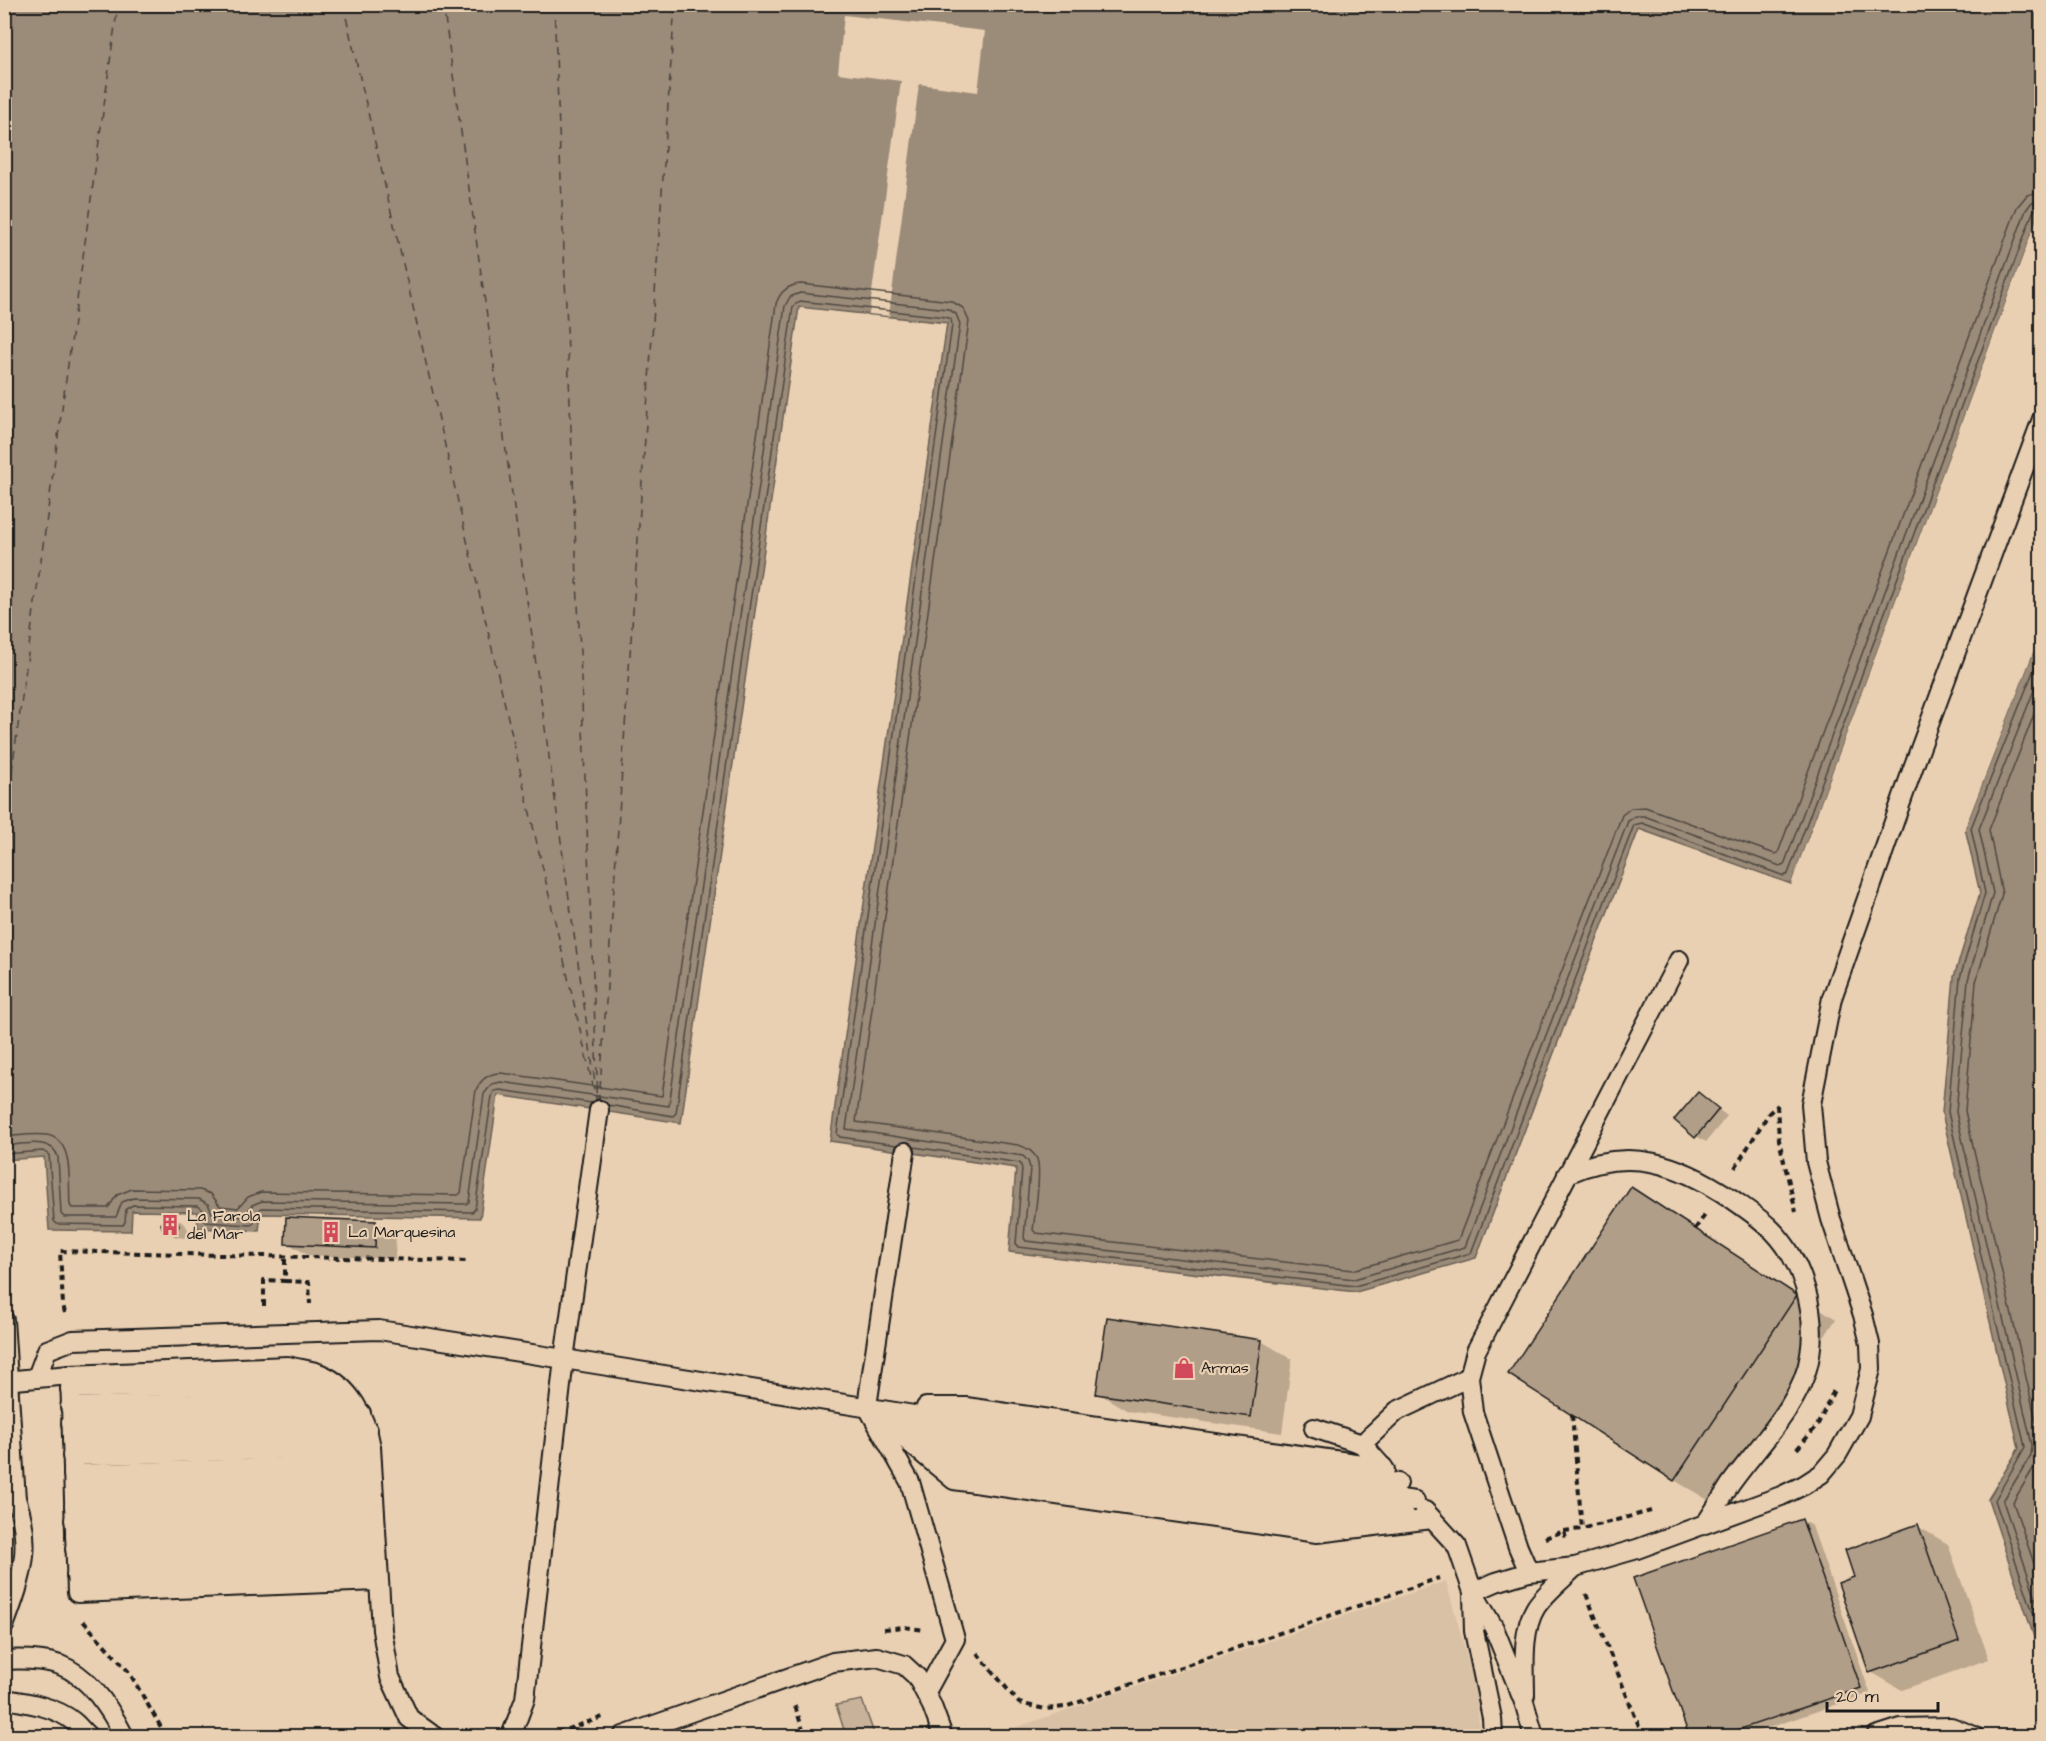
<svg xmlns="http://www.w3.org/2000/svg" width="2046" height="1741" font-family="'Architects Daughter',sans-serif">
  <rect width="100%" height="100%" fill="#ead0b2"/>
  <filter id="ink" filterUnits="userSpaceOnUse"><feTurbulence type="fractalNoise" baseFrequency=".0167" numOctaves="2"/><feDisplacementMap in="SourceGraphic" scale="12" xChannelSelector="R" yChannelSelector="G"/><feConvolveMatrix kernelMatrix="1 2 1 2 8 2 1 2 1" color-interpolation-filters="sRGB"/></filter>
  <g filter="url(#ink)">
    <polygon fill="#d9c1a6" points="1446,1581 1476,1688 1480,1736 991,1736"/>
    <polygon fill="#c8b29a" stroke="#72675b" stroke-width="1.5" points="862,1700 875,1736 846,1736 836,1705"/>
    <g fill="#9b8b79" stroke="#685f54" stroke-width="1.5">
      <polygon points="5,5 2041,5 2041,207 1791,884 1639,829 1476,1258 1356,1292 1009,1252 1016,1168 830,1141 947,323 799,307 681,1123 498,1095 480,1218 261,1214 259,1231 197,1228 198,1212 132,1211 131,1231 49,1230 44,1157 5,1160"/>
      <polygon points="2041,632 2041,1658 1988,1499 2019,1448 1942,1113 1954,977 1980,893 1965,828"/>
    </g>
    <g fill="#ead0b2">
      <polygon points="844,15 985,31 978,92 919,84 889,316 869,314 901,81 838,73"/>
      <polygon points="2041,207 2042,215 1794,885 1791,884"/>
      <polygon points="2042,629 2041,632 1963,833 1962,827 2039,631"/>
    </g>
    <g fill="#0003">
      <polygon points="1698,1094 1727,1116 1706,1142 1696,1136"/>
      <polygon points="1632,1189 1672,1213 1836,1319 1715,1504 1674,1480"/>
      <polygon points="175,1218 185,1224 189,1232 184,1238 176,1237 166,1231"/>
      <polygon points="375,1222 396,1234 395,1259 308,1255 287,1243"/>
      <polygon points="1261,1341 1292,1359 1282,1433 1128,1411 1098,1393"/>
      <polygon points="1802,1521 1812,1526 1870,1693 1745,1736 1691,1736 1635,1579"/>
      <polygon points="1917,1526 1948,1544 1989,1659 1902,1690 1871,1672 1856,1578"/>
    </g>
    <g fill="none" stroke-linecap="round" stroke-linejoin="round">
      <g stroke="#4f4841" stroke-width="1.5">
        <polyline points="2042,649 1971,828 1985,893 1960,978 1948,1112 2025,1447 1995,1500 2042,1639"/>
        <polyline points="2042,670 1979,829 1993,893 1968,980 1956,1112 2032,1445 2031,1455 2003,1501 2042,1616"/>
        <polyline points="2042,694 1989,830 2002,894 1976,982 1965,1111 2042,1447"/>
        <polyline points="608,1105 673,1116 676,1113 793,306 800,301 946,317 951,319 952,325 837,1134 840,1137 897,1145"/>
        <path d="M4,1137C18,1136 34,1133 47,1135C75,1140 68,1184 70,1205L72,1208H108L117,1195L132,1189L200,1190L211,1194L220,1206L238,1208L248,1197L261,1192L458,1195L461,1193L476,1090C481,1079 489,1073 501,1073L662,1096L776,304C780,291 788,285 801,284L951,301L963,308L969,321L856,1122L1018,1145C1026,1147 1033,1151 1037,1159C1042,1171 1035,1214 1033,1230L1036,1233L1353,1270L1458,1240L1622,815L1631,808L1645,807L1775,854L1778,853L2017,207L2027,195L2042,191"/>
        <path d="M4,1146C21,1145 52,1136 58,1157L61,1214L64,1217H116L122,1202L133,1198L199,1199L208,1204L213,1215L244,1217L252,1205L262,1201L466,1204L469,1202L484,1094L492,1084L501,1082L669,1106L785,306L790,297L800,293L948,309L956,314L960,324L846,1129L1023,1156L1028,1161L1030,1168L1024,1238L1026,1241L1354,1279L1465,1247L1628,821L1636,816H1644L1780,866L1784,865L2026,210L2032,202L2042,200"/>
        <polyline points="914,1147 1020,1163 1022,1169 1016,1244 1018,1247 1355,1286 1471,1253 1634,825 1642,823 1784,876 1788,874 2033,212 2037,208 2042,208"/>
        <polyline points="4,1154 43,1151 49,1155 54,1221 57,1224 123,1225 125,1222 126,1209 133,1205 198,1206 203,1210 205,1222 251,1225 254,1223 256,1212 262,1208 472,1212 475,1209 492,1096 494,1091 500,1090 592,1103"/>
        <polyline points="2042,1448 2039,1459 2013,1502 2042,1587"/>
      </g>
      <g stroke="#48433d" stroke-width="1.5" stroke-dasharray="8 6" stroke-linecap="butt">
        <polyline points="343,4 597,1103"/>
        <polyline points="443,4 597,1097"/>
        <polyline points="554,4 598,1101"/>
        <polyline points="4,827 118,4"/>
        <polyline points="599,1103 675,4"/>
      </g>
    </g>
    <g fill="#b19e89" stroke="#1c1c1c" stroke-width="1.5">
      <polygon points="1698,1092 1719,1109 1695,1138 1674,1120"/>
      <polygon points="1631,1187 1797,1295 1674,1481 1508,1374"/>
      <polygon points="167,1216 175,1217 179,1226 174,1233 164,1232 161,1224"/>
      <polygon points="286,1217 376,1221 375,1248 285,1244"/>
      <polygon points="1107,1317 1262,1340 1251,1417 1096,1394"/>
      <polygon points="1802,1519 1861,1688 1720,1736 1689,1736 1633,1578"/>
      <polygon points="1918,1524 1959,1641 1869,1673 1838,1583 1854,1577 1845,1550"/>
    </g>
    <g fill="none" stroke-linecap="round" stroke-linejoin="round">
      <defs>
        <g id="service">
          <polyline points="599,1110 564,1359 964,1423 1398,1483"/>
          <polyline points="905,1152 867,1406 910,1482 955,1639 926,1692"/>
          <path d="M1567,1174C1629,1146 1678,1163 1732,1199C1746,1209 1760,1218 1772,1230C1803,1261 1817,1312 1810,1355C1803,1404 1757,1446 1730,1485C1722,1498 1714,1511 1706,1523"/>
          <polyline points="4,1320 16,1499"/>
          <polyline points="70,1375 77,1593 378,1581"/>
          <polyline points="37,1377 47,1350 73,1340 379,1330 564,1359 525,1699 511,1736"/>
          <path d="M4,1381L70,1375L288,1366C299,1369 311,1370 321,1374C350,1386 366,1418 371,1447L382,1630L390,1677L409,1718L434,1736"/>
          <polyline points="70,1389 327,1382"/>
          <polyline points="70,1407 350,1398"/>
          <polyline points="926,1407 966,1407 1383,1467"/>
          <polyline points="868,1408 954,1480 1317,1533 1432,1519"/>
          <polyline points="890,1418 959,1450 1405,1515"/>
          <polyline points="71,1423 361,1413"/>
          <polyline points="931,1427 961,1437 1415,1501"/>
          <polyline points="1314,1428 1362,1444 1385,1470"/>
          <polyline points="72,1440 368,1430"/>
          <polyline points="1362,1444 1397,1411 1469,1377"/>
          <polyline points="931,1449 956,1465 1320,1518 1357,1518"/>
          <polyline points="72,1456 371,1447"/>
          <polyline points="73,1474 372,1464"/>
          <polyline points="74,1490 373,1480"/>
          <polyline points="74,1506 373,1496"/>
          <polyline points="1425,1511 1457,1546 1473,1592 1494,1628 1524,1702 1534,1736"/>
          <polyline points="74,1520 374,1511"/>
          <polyline points="75,1536 375,1525"/>
          <polyline points="75,1549 376,1538"/>
          <polyline points="76,1561 377,1554"/>
          <polyline points="1529,1572 1518,1547 1473,1412 1469,1377 1476,1351 1679,960"/>
          <polyline points="76,1576 377,1567"/>
          <polyline points="1473,1592 1496,1582 1529,1572 1575,1567 1637,1549 1781,1496 1804,1485 1821,1474 1837,1455 1859,1416 1871,1369 1870,1344 1863,1315 1831,1219 1816,1162 1811,1104 1832,998 1913,768 2042,419"/>
          <polyline points="1473,1594 1474,1631 1492,1718 1493,1736"/>
          <path d="M4,1626C23,1575 35,1541 12,1489"/>
          <path d="M4,1660C23,1659 42,1659 60,1665C89,1676 111,1710 124,1736"/>
          <path d="M1525,1695C1525,1668 1521,1631 1536,1607C1546,1592 1562,1580 1575,1567"/>
          <path d="M4,1699C26,1702 57,1707 74,1722C79,1726 83,1732 88,1736"/>
          <polyline points="623,1736 833,1662 877,1657 904,1665 917,1677 932,1706 943,1736"/>
          <polyline points="1876,1736 1901,1728 1951,1727 1974,1736"/>
        </g>
      </defs>
      <use href="#service" stroke="#1c1c1c" stroke-width="22"/>
      <g stroke="#1c1c1c" stroke-width="4" stroke-dasharray="6 4.5" stroke-linecap="butt">
        <polyline points="1777,1105 1779,1140 1796,1212"/>
        <polyline points="1735,1168 1769,1113 1778,1105"/>
        <polyline points="1695,1229 1705,1215"/>
        <polyline points="285,1281 309,1282 310,1304"/>
        <polyline points="264,1306 264,1280 285,1281 285,1257"/>
        <polyline points="65,1313 63,1305 60,1251 466,1261"/>
        <polyline points="1572,1415 1582,1529"/>
        <polyline points="1797,1449 1817,1426 1834,1390"/>
        <polyline points="1564,1531 1582,1529 1651,1511"/>
        <polyline points="1545,1538 1564,1531 1566,1539"/>
        <polyline points="1586,1594 1643,1736"/>
        <polyline points="83,1621 129,1672 166,1736"/>
        <polyline points="884,1629 904,1627 924,1630"/>
        <polyline points="977,1653 1019,1703 1045,1709 1065,1707 1439,1578"/>
        <polyline points="795,1706 805,1736"/>
        <polyline points="547,1736 603,1717"/>
      </g>
      <use href="#service" stroke="#ead0b2" stroke-width="18"/>
    </g>
  </g>
  <defs>
    <symbol id="building-bare" viewBox="-9 -9 18 18"><path d="M-4-6H4V6H1V3H-1V6H-4ZM-2.5-4.3h1.7v1.8h-1.7ZM.8-4.3h1.7v1.8H.8ZM-2.5-1h1.7V.8h-1.7ZM.8-1h1.7V.8H.8Z" fill="#d1495b" stroke="#ead0b2" stroke-width="2.5" paint-order="stroke"/></symbol>
    <symbol id="shop-bare" viewBox="-9 -9 18 18"><path d="M-5-2.5h2.3a2.7 3.5 0 0 1 5.4 0H5L5.5 6h-11ZM-1.5-2.5h3a1.5 2.3 0 0 0-3 0Z" fill="#d1495b" stroke="#ead0b2" stroke-width="2.5" paint-order="stroke"/></symbol>
  </defs>
  <g fill-rule="evenodd">
    <use href="#building-bare" x="155" y="1210" width="30" height="30"/>
    <use href="#building-bare" x="316" y="1217" width="30" height="30"/>
    <use href="#shop-bare" x="1169" y="1353" width="30" height="30"/>
  </g>
  <g text-anchor="middle" dominant-baseline="central" stroke-width="4.5" stroke-linejoin="round" paint-order="stroke">
    <g font-size="16" fill="#1c1c1c" stroke="#ead0b2" text-anchor="start">
      <text x="187" y="1216">La Farola<tspan x="187" dy="18">del Mar</tspan></text>
      <text x="348" y="1232">La Marquesina</text>
      <text x="1201" y="1368">Armas</text>
    </g>
  </g>
  <rect width="2046" height="1741" fill="none" stroke="#ead0b2" stroke-width="24"/>
  <rect x="12" y="12" width="2022" height="1717" fill="none" stroke="#1c1c1c" stroke-width="2" filter="url(#ink)"/>
  <path d="M1827 1702v9h111v-9" fill="none" stroke="#1c1c1c" stroke-width="3"/>
  <text x="1836" y="1702" font-size="18" fill="#1c1c1c" stroke="#ead0b2" stroke-width="4.5" paint-order="stroke">20 m</text>
</svg>
